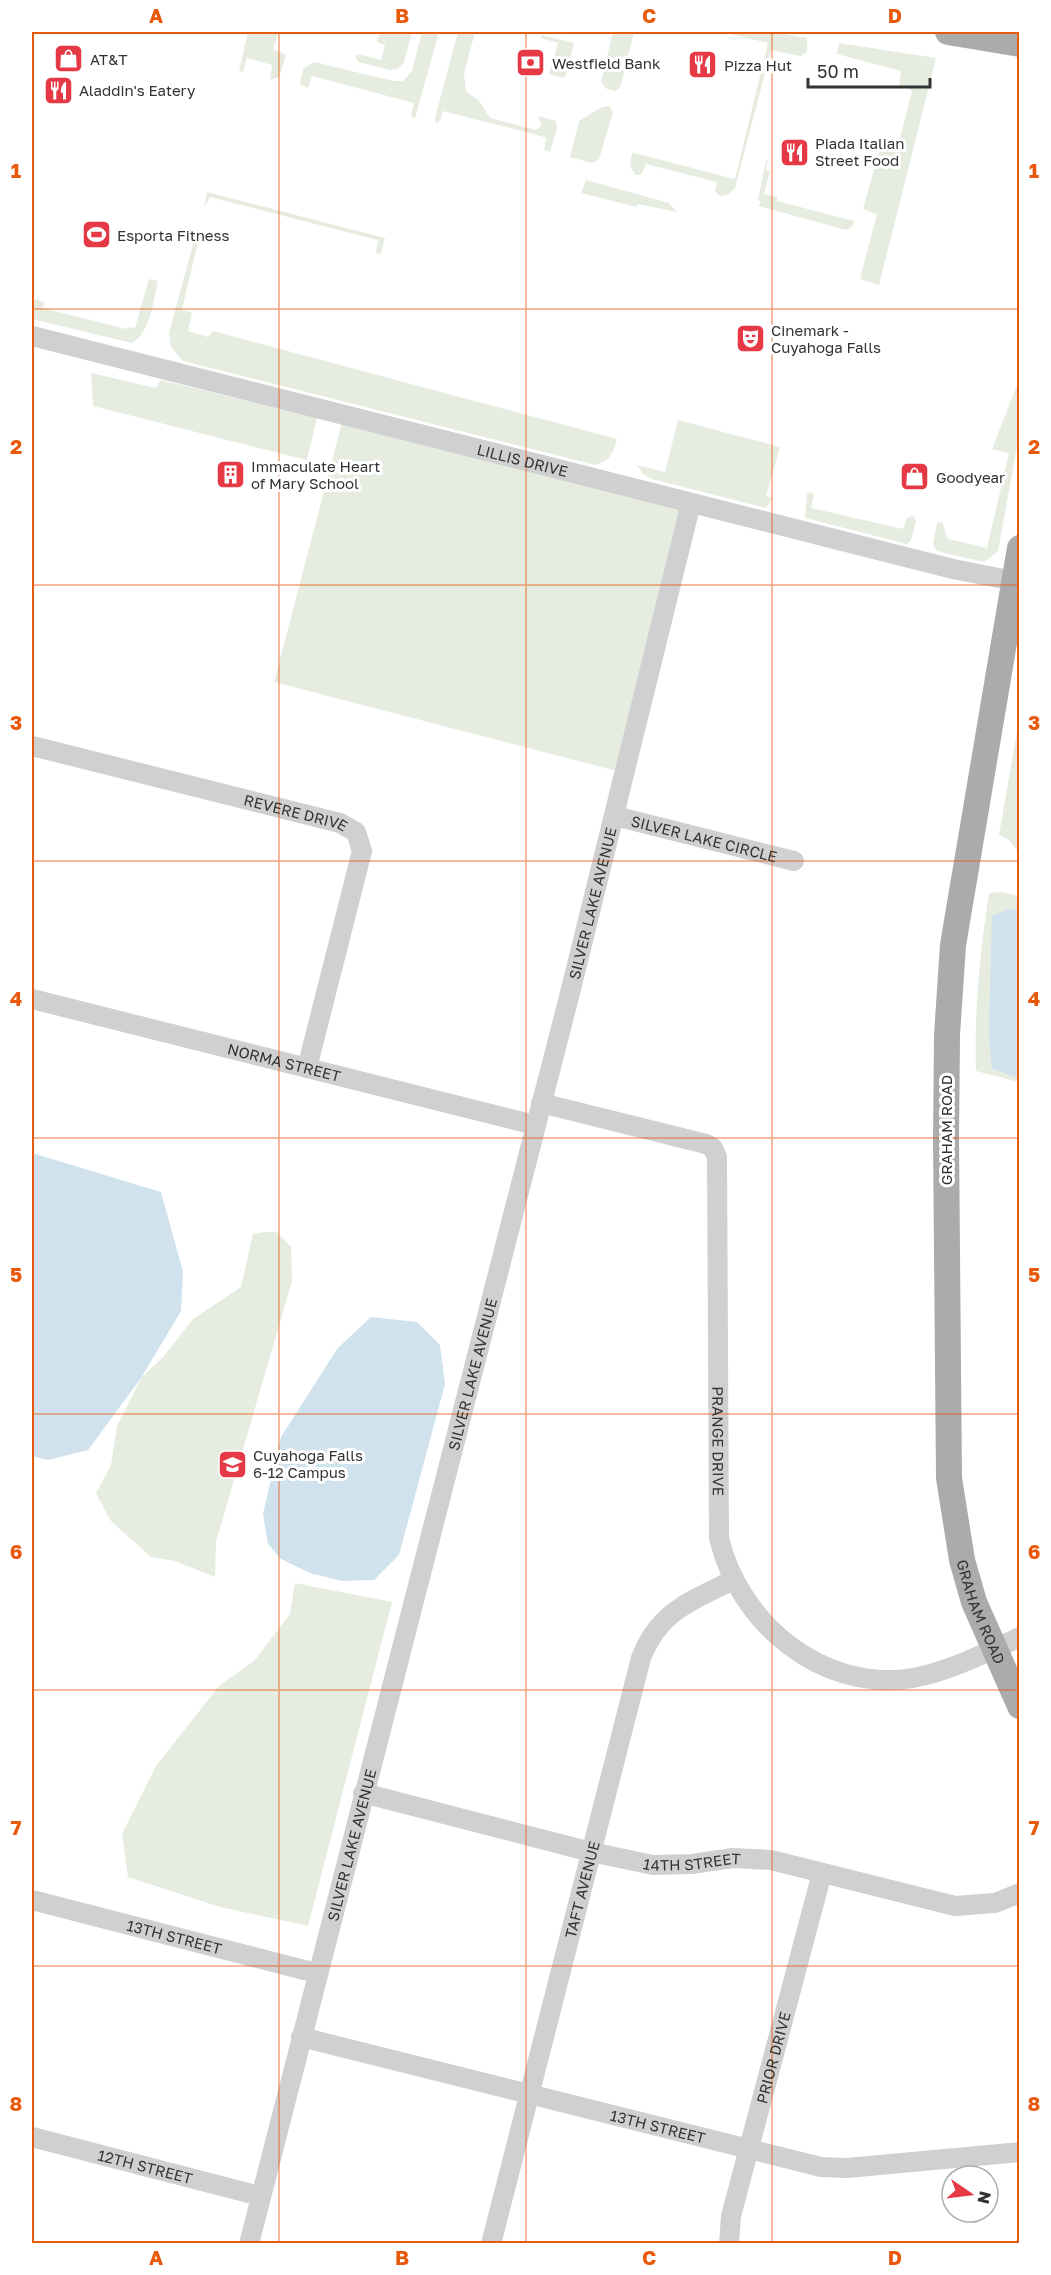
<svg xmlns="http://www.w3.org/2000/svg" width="1051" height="2275" font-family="'Golos Text',sans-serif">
  <rect width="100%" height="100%" fill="#fff"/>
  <g fill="#e6ecdf">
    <polygon points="248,32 278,32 273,50 283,53 286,56 279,77 270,80 272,65 247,58 243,72 239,71"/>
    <polygon points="380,32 412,32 404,62 398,69 390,70 359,62 355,58 358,54 381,60 385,45 377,42"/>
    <polygon points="422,32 439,32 415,118 411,116 414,103 312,76 308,88 300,84 303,69 314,62 393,81 403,81 412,71"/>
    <polygon points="458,32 475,32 464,74 466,91 479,101 490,118 536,130 542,126 538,116 556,121 557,128 550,152 544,150 546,138 541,136 443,111 440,121 436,123 435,118"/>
    <polygon points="613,32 634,32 620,88 615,91 607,89 601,82"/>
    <polygon points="722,32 772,32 807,38 807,52 801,56 771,50 735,188 728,195 720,196 715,191 717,182 646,164 641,175 635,175 630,166 632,154 634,153 735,179 768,43"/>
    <polygon points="542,35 574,43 565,78 549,74 558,43 541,38"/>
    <polygon points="839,43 936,58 879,285 860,279 877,214 863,209 882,141 899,143 912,91 899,85 901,71 837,54"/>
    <polygon points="609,106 613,112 599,159 592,163 570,157 579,121 602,107"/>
    <polygon points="768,160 766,170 770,171 764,194 777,197 777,201 854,221 852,227 846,230 759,206 761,202 758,200 766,161"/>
    <polygon points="586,180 669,203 677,212 638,204 636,207 581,193"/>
    <polygon points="207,192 385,238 381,253 378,254 376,252 378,240 210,197 204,208"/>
    <path d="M195,237L199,238L182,309L192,313L188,331L208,337L213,331L617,439C614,452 609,462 595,465L183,361L171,347L169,333Z"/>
    <path d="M149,279L158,281C153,301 151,332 132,343L32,319V298L44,302L43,308L126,329L128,327L135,328Z"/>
    <polygon points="91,373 156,388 161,380 317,418 307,460 93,406"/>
    <polygon points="1019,380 1019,436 998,551 984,562 937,551 933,544 937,523 942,522 948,539 987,548 1009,453 992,449"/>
    <polygon points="344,415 691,503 625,773 274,682"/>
    <polygon points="678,420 780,447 766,496 773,498 766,508 652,479 643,474 637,465 665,472"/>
    <polygon points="811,492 814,495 811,508 903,529 907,518 913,516 916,521 911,540 907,544 805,518 807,494"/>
    <polygon points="1019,720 1019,853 1009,840 999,835"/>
    <path d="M1002,892L1019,896V1082L976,1071C974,1011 980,952 989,893Z"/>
    <polygon points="265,1232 277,1232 291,1247 292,1281 216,1542 215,1577 175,1561 151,1557 110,1520 96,1493 111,1465 117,1426 141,1378 164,1356 193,1319 241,1287 253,1234"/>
    <polygon points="295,1583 392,1602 308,1926 220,1907 128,1877 122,1834 156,1766 219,1686 254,1661 290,1614"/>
  </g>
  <g fill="#cfe2ee">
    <polygon points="1009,909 1019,911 1019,1078 992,1069 989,1034 992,916"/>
    <polygon points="32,1153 161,1192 183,1272 181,1311 141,1378 88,1450 48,1460 32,1456"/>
    <polygon points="371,1317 417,1322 440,1345 445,1384 399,1555 374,1580 342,1581 310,1573 281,1559 268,1544 263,1514 281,1437 337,1349"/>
  </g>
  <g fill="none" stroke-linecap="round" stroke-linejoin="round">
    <g stroke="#d0d0d0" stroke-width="20">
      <path id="s1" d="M32,336L953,569L1014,581"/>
      <path id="s2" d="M32,746L340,823L356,832L362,851L307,1068"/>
      <path id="s3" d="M615,816L794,861"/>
      <path id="s4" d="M32,999L535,1125"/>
      <path id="s5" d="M541,1103L706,1144L713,1148L717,1157L719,1538C739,1623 822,1693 913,1678C950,1671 985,1653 1020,1637"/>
      <path id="s6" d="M363,1793L591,1852L653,1865L692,1864L733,1858L771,1860L955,1906L995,1903L1020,1893"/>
      <path id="s7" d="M32,1900L316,1973"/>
      <path id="s8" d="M301,2037L821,2167L847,2168L1020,2152"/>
      <path id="s9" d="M32,2137L260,2196"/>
      <path id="s10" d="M249,2244L571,989L691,503"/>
      <path id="s11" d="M491,2244L641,1658C659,1611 691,1601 733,1580"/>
      <path id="s12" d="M729,2244L731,2216L822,1873"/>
    </g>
    <g stroke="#ababab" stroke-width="26">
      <polyline points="948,32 1020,44"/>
      <path id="s13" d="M1020,548L953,945L947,1035L946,1139L949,1478L962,1560L974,1602L1020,1706"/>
    </g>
  </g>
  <path fill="none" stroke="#e8590c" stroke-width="1.5" stroke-opacity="0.55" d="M279,32V2244M526,32V2244M772,32V2244M32,309H1020M32,585H1020M32,861H1020M32,1138H1020M32,1414H1020M32,1690H1020M32,1966H1020"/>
  <defs>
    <symbol id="shop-square" viewBox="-11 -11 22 22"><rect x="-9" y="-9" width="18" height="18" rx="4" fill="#e63946" stroke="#fff"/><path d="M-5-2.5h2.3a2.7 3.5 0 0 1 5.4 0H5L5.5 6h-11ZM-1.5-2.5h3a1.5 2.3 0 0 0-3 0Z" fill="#fff"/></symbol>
    <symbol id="bank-square" viewBox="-11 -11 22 22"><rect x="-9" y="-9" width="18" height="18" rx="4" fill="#e63946" stroke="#fff"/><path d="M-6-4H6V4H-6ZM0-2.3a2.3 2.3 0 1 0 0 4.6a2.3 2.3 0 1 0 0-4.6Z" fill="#fff"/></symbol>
    <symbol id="restaurant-square" viewBox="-11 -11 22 22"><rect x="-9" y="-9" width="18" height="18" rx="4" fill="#e63946" stroke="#fff"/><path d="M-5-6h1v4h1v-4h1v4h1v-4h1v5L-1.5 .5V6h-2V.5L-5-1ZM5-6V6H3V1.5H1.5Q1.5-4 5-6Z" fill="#fff"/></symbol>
    <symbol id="stadium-square" viewBox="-11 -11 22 22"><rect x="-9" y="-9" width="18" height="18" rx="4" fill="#e63946" stroke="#fff"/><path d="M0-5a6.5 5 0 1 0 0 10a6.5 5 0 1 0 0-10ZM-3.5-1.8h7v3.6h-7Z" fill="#fff"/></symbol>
    <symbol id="theatre-square" viewBox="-11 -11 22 22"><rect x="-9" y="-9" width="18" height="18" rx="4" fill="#e63946" stroke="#fff"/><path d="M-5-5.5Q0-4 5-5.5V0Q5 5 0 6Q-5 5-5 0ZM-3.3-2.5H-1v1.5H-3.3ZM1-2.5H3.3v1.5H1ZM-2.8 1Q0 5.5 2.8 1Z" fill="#fff"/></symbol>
    <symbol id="building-square" viewBox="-11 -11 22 22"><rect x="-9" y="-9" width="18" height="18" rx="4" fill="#e63946" stroke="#fff"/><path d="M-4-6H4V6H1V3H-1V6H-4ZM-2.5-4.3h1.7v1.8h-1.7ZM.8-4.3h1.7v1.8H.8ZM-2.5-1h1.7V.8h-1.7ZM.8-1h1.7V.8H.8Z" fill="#fff"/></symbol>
    <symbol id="school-square" viewBox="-11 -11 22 22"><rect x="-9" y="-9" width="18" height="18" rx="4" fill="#e63946" stroke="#fff"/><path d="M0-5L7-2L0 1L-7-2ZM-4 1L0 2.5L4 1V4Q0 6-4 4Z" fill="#fff"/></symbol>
  </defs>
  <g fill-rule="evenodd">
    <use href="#shop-square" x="52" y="42" width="33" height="33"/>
    <use href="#bank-square" x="514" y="46" width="33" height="33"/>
    <use href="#restaurant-square" x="686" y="48" width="33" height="33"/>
    <use href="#restaurant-square" x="42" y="74" width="33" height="33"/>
    <use href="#restaurant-square" x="778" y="136" width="33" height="33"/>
    <use href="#stadium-square" x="80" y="218" width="33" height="33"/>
    <use href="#theatre-square" x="734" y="322" width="33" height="33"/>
    <use href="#building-square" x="214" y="458" width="33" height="33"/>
    <use href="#shop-square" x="898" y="460" width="33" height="33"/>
    <use href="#school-square" x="216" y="1448" width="33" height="33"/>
  </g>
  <g text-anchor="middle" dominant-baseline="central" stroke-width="6" stroke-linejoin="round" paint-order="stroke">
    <g font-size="15" fill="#333" stroke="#fff" text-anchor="start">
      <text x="90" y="59">AT&amp;T</text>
      <text x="552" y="63">Westfield Bank</text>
      <text x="724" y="65">Pizza Hut</text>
      <text x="79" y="90">Aladdin's Eatery</text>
      <text x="815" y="143">Piada Italian<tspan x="815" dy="17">Street Food</tspan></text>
      <text x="117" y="235">Esporta Fitness</text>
      <text x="771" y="330">Cinemark -<tspan x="771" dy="17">Cuyahoga Falls</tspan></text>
      <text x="251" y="466">Immaculate Heart<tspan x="251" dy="17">of Mary School</tspan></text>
      <text x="936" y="477">Goodyear</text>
      <text x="253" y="1455">Cuyahoga Falls<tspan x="253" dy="17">6-12 Campus</tspan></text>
    </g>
    <g font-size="15" fill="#333" stroke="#fff">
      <text stroke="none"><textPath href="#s1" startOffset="506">LILLIS DRIVE</textPath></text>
      <text stroke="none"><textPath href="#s2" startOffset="272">REVERE DRIVE</textPath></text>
      <text stroke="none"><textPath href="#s3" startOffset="92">SILVER LAKE CIRCLE</textPath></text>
      <text stroke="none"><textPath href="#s10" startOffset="1384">SILVER LAKE AVENUE</textPath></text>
      <text stroke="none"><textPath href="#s4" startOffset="260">NORMA STREET</textPath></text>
      <text transform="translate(946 1130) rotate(-90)">GRAHAM ROAD</text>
      <text stroke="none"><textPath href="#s10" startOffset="898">SILVER LAKE AVENUE</textPath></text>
      <text stroke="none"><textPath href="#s5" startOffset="472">PRANGE DRIVE</textPath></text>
      <text stroke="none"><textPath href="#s13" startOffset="1074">GRAHAM ROAD</textPath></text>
      <text stroke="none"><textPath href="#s10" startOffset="412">SILVER LAKE AVENUE</textPath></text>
      <text stroke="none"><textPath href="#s6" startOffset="338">14TH STREET</textPath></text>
      <text stroke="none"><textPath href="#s11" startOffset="366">TAFT AVENUE</textPath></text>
      <text stroke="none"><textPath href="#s7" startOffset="147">13TH STREET</textPath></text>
      <text stroke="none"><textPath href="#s12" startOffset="192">PRIOR DRIVE</textPath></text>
      <text stroke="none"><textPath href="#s8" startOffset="368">13TH STREET</textPath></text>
      <text stroke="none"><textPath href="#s9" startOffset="117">12TH STREET</textPath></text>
    </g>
  </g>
  <rect width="1051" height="2275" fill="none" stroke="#ffffff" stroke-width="66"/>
  <g transform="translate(970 2194) rotate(104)"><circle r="28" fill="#ffffff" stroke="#adadad" stroke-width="1.5"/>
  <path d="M0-4.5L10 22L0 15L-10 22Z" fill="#e63946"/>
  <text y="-9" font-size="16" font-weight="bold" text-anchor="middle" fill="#333333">N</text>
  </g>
  <path d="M808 78v9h122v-9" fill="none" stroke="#333333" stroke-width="3"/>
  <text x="817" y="78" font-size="18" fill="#333333" stroke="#ffffff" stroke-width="4.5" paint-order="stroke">50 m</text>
  <rect x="33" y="33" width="985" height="2209" fill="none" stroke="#e8590c" stroke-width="2"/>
  <g font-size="20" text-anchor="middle" font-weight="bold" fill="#e8590c">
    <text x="156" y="23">A</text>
    <text x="402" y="23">B</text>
    <text x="649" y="23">C</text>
    <text x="895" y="23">D</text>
    <text x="16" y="178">1</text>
    <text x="1034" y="178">1</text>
    <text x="16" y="454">2</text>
    <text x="1034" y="454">2</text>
    <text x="16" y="730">3</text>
    <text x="1034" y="730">3</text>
    <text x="16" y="1006">4</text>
    <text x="1034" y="1006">4</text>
    <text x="16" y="1282">5</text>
    <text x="1034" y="1282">5</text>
    <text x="16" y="1559">6</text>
    <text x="1034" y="1559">6</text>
    <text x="16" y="1835">7</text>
    <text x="1034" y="1835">7</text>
    <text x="16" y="2111">8</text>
    <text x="1034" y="2111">8</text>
    <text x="156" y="2265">A</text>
    <text x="402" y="2265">B</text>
    <text x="649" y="2265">C</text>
    <text x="895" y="2265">D</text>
  </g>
</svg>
